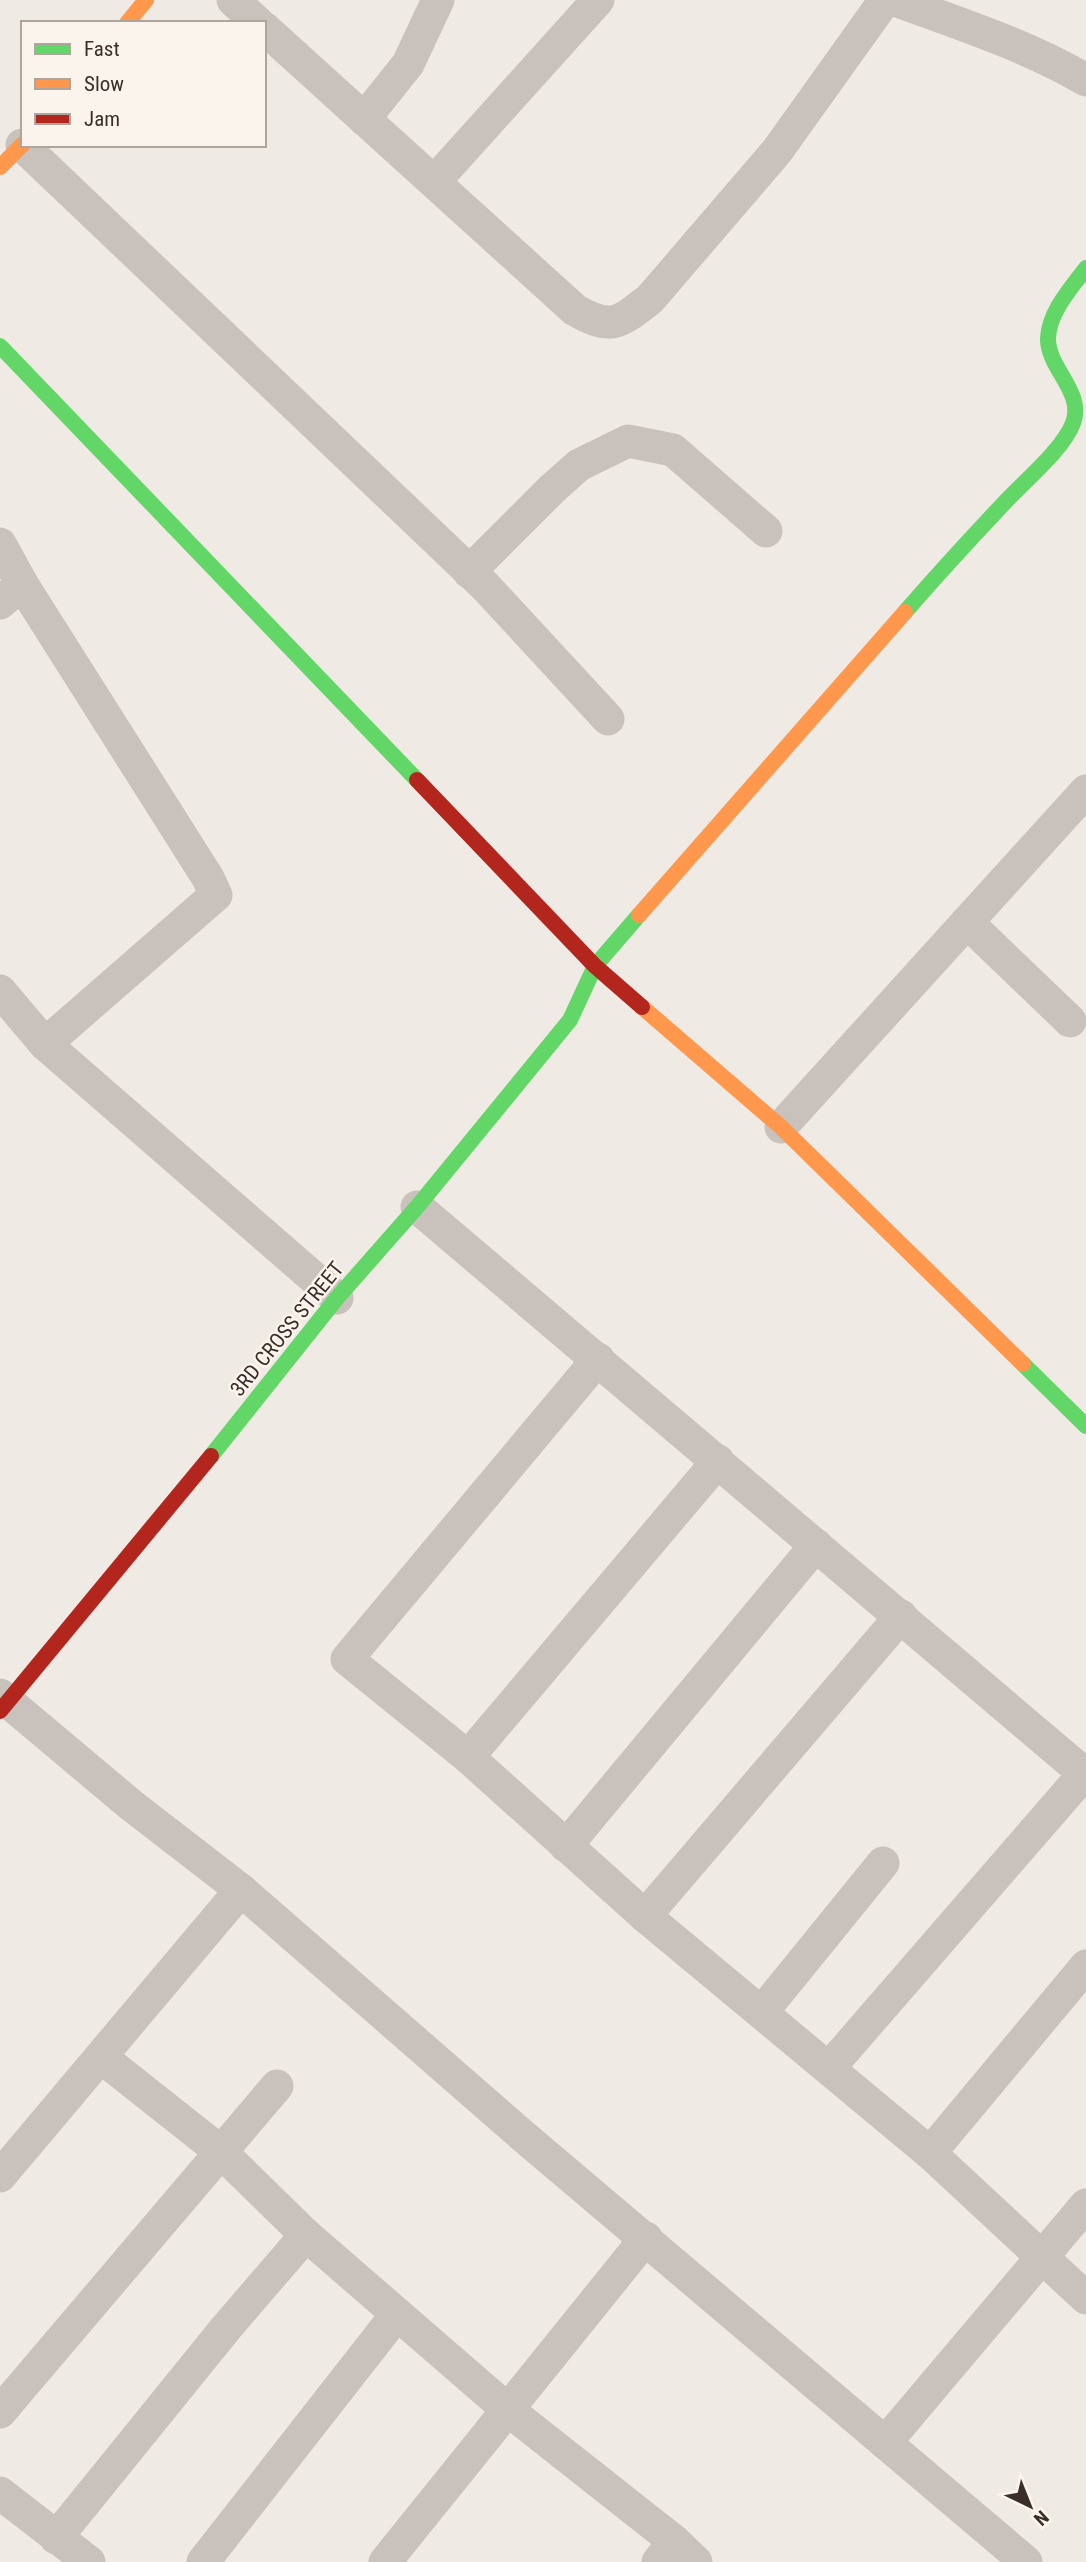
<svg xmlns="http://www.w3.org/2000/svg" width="1086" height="2562" font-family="'Roboto Condensed',sans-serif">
  <rect width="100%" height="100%" fill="#efeae4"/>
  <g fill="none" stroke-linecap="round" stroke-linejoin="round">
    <g stroke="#c9c2bc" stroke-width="33">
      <polyline points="233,0 258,23"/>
      <path d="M895,0C960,24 1026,45 1086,80"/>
      <path d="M264,28L575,310C612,331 619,323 650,299L777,151L885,0"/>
      <polyline points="364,119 408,64 438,0"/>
      <polyline points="22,145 485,586 608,719"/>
      <polyline points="434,182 598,0"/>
      <polyline points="0,544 22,584 208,878 216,895 45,1044 0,991"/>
      <polyline points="469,572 552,489 579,465 628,441 673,450 766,531"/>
      <polyline points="0,603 22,584"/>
      <polyline points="967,922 1070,1021"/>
      <polyline points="45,1044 337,1298"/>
      <polyline points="781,1127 1086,791"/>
      <polyline points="417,1207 1086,1775"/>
      <polyline points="598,1359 347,1659 468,1757 645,1916 930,2153 1086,2298"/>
      <polyline points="0,1695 131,1805 241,1890 523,2136 1026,2562"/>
      <polyline points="468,1757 718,1461"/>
      <polyline points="566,1846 816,1545"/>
      <polyline points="645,1916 901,1616"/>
      <polyline points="762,2012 883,1863"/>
      <polyline points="101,2057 221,2152 306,2235 508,2410 674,2541"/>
      <polyline points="829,2068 1084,1774"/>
      <polyline points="930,2153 1086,1966"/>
      <polyline points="0,2176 241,1890"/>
      <polyline points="0,2412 277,2086"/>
      <polyline points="885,2443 1086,2205"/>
      <polyline points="0,2493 89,2562"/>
      <polyline points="56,2538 226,2328 306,2235"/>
      <polyline points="203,2562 397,2314"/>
      <polyline points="385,2562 646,2238"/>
      <polyline points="658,2562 674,2541 696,2562"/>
    </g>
    <g stroke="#63d668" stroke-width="16">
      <polyline points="0,346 417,780"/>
      <path d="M905,612C938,574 972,537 1007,500C1025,481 1064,448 1073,423C1085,392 1047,368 1048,338C1049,312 1071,288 1086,268"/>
      <polyline points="1023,1364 1086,1426"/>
      <polyline points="211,1456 337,1298 417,1207 570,1020 595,966 639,915"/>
    </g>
    <g stroke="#ff974d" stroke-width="16">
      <polyline points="127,23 146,0"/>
      <polyline points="0,167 23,144"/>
      <polyline points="639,915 905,612"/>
      <polyline points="642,1007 781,1127 1023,1364"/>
    </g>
    <g stroke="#b3261e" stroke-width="16">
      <polyline points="417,780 595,966 642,1007"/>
      <polyline points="0,1711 211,1456"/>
    </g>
  </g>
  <g text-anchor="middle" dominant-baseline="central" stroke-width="5" stroke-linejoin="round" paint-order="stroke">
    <g font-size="21" fill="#3a2e2a" stroke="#fbf4ec">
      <text transform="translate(287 1329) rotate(-51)">3RD CROSS STREET</text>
    </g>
  </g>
  <rect x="21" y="21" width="245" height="126" fill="#fbf4ec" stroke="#aea59e" stroke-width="2"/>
  <rect x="35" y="44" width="35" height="10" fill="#63d668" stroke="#aea59e" stroke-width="2"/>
  <text x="84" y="56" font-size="21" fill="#3a2e2a">Fast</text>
  <rect x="35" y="79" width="35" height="10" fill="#ff974d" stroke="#aea59e" stroke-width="2"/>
  <text x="84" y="91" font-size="21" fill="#3a2e2a">Slow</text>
  <rect x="35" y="114" width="35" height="10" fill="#b3261e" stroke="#aea59e" stroke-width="2"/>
  <text x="84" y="126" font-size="21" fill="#3a2e2a">Jam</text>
  <g transform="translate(1030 2506) rotate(137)" stroke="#fbf4ec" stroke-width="5" paint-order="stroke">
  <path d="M0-5L12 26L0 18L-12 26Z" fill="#3a2e2a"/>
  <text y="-10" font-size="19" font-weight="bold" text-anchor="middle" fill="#3a2e2a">N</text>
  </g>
</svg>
